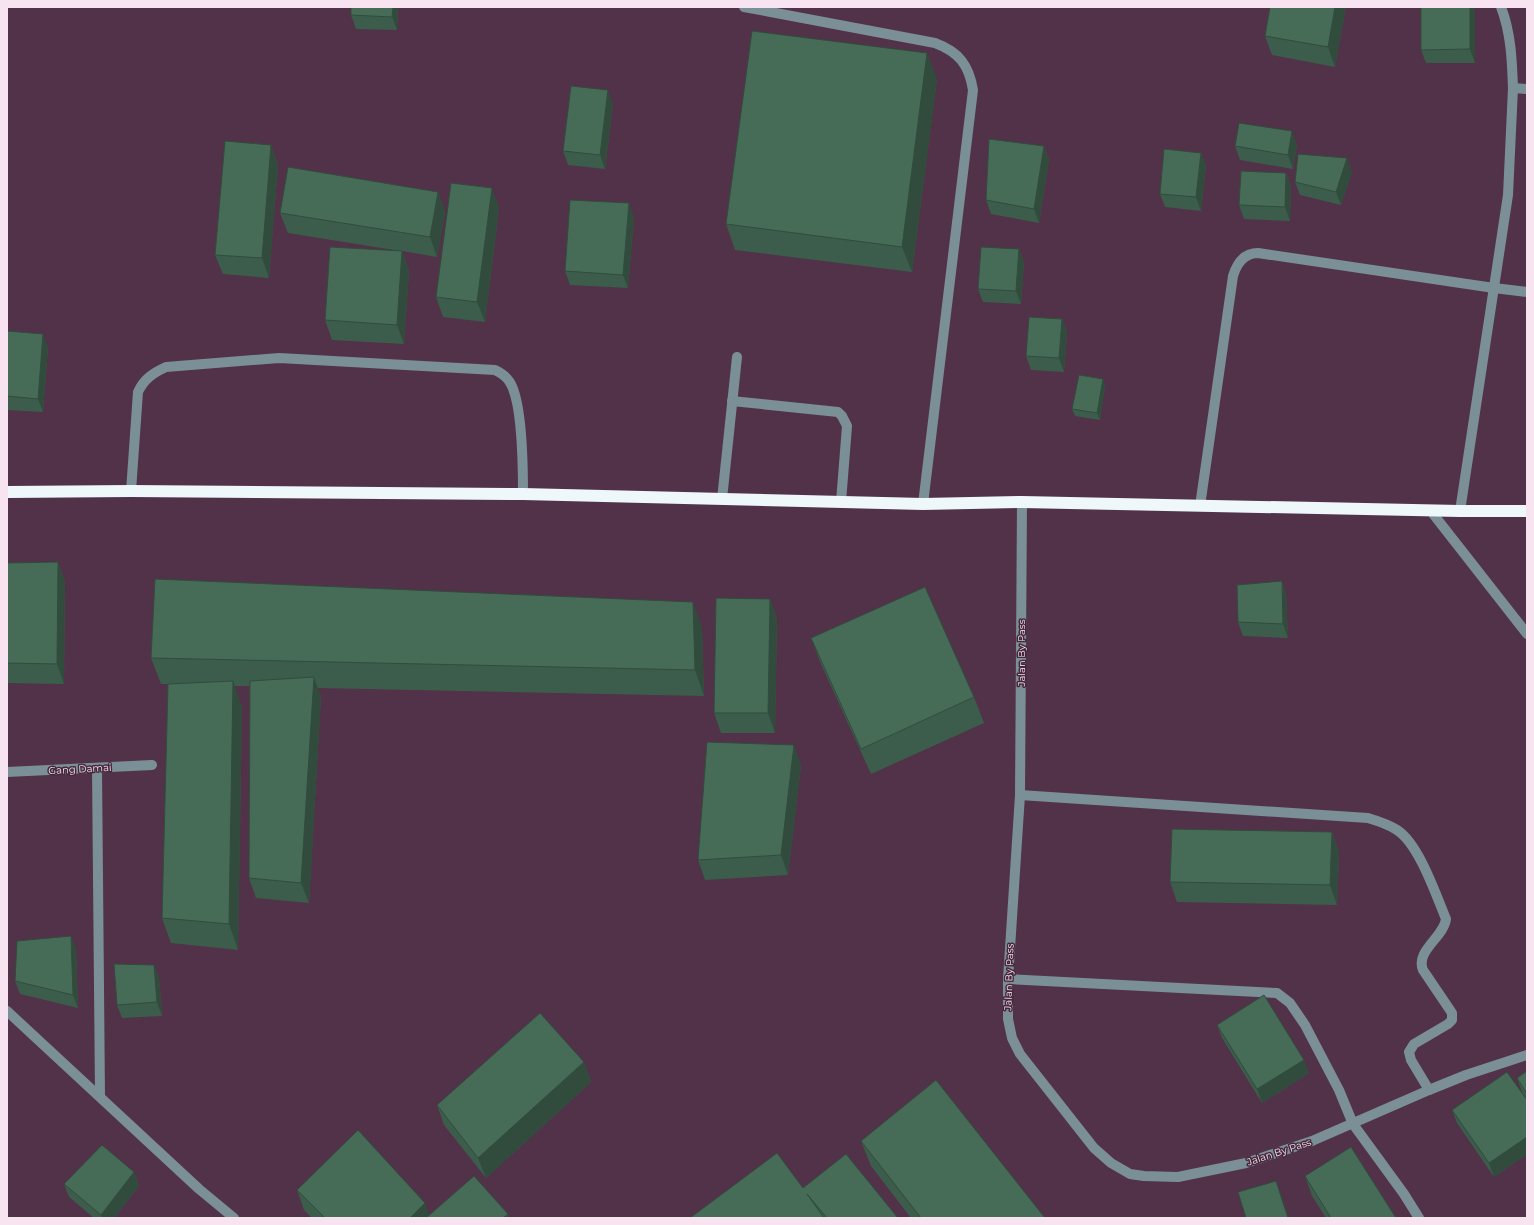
<svg xmlns="http://www.w3.org/2000/svg" width="1534" height="1225" font-family="Montserrat,sans-serif">
  <rect width="100%" height="100%" fill="#513248"/>
  <g fill="none" stroke-linecap="round" stroke-linejoin="round">
    <g stroke="#7b8f96" stroke-width="10">
      <path d="M744,7L935,43C959,52 969,65 973,90L923,504"/>
      <path d="M1501,7C1511,33 1512,60 1513,88"/>
      <polyline points="732,401 838,412 842,416 847,426 841,502"/>
      <path d="M131,491L138,392C144,379 153,373 166,367L279,358L495,370C501,373 506,376 509,381C523,400 523,470 523,494"/>
      <polyline points="722,499 737,357"/>
      <polyline points="1022,502 1020,795 1008,979 1008,1019 1012,1038 1020,1054 1094,1148 1111,1163 1130,1174 1144,1176 1178,1177 1246,1163 1312,1141 1429,1090 1466,1075 1527,1055"/>
      <path d="M1200,506L1233,276C1237,263 1244,253 1258,253L1494,288L1527,292"/>
      <polyline points="1430,510 1527,634"/>
      <polyline points="1460,511 1508,195 1513,88 1527,89"/>
      <polyline points="97,768 100,1096"/>
      <polyline points="7,772 152,765"/>
      <path d="M1020,795L1368,818C1378,821 1388,824 1397,830C1419,844 1436,895 1446,919C1444,937 1415,951 1423,970L1452,1013V1020L1448,1024L1414,1044L1409,1052L1411,1060L1429,1090"/>
      <polyline points="1008,979 1277,993 1290,1003 1305,1025 1339,1090 1353,1124 1404,1194 1419,1218"/>
      <polyline points="7,1011 199,1189 234,1218"/>
    </g>
    <polyline stroke="#eef8fb" stroke-width="12" points="7,492 131,491 523,494 923,504 1022,502 1460,511 1527,511"/>
  </g>
  <g fill="#3c5d4b">
    <polygon points="398,7 397,30 356,29 351,15"/>
    <polygon points="1346,7 1335,67 1272,55 1265,36"/>
    <polygon points="1421,7 1475,7 1475,63 1426,63 1421,50"/>
    <polygon points="937,79 912,272 735,250 726,224"/>
    <polygon points="613,104 605,169 568,165 563,151"/>
    <polygon points="271,145 278,165 269,278 223,274 215,255"/>
    <polygon points="1297,145 1293,169 1240,160 1235,146"/>
    <polygon points="1044,146 1049,160 1039,223 991,214 986,200"/>
    <polygon points="1201,153 1206,166 1201,211 1165,207 1160,194"/>
    <polygon points="1352,172 1341,205 1300,195 1295,182"/>
    <polygon points="1286,173 1291,186 1290,221 1244,219 1239,205"/>
    <polygon points="438,192 445,212 437,257 402,251 409,271 404,344 332,340 325,320 400,251 288,233 280,213"/>
    <polygon points="499,208 485,322 443,317 436,297"/>
    <polygon points="634,217 628,288 570,285 565,271"/>
    <polygon points="1019,249 1024,263 1021,304 983,302 978,289"/>
    <polygon points="1062,319 1067,332 1064,372 1031,370 1026,356"/>
    <polygon points="7,331 48,347 43,412 7,410"/>
    <polygon points="1103,379 1105,385 1100,420 1075,416 1072,409"/>
    <polygon points="58,562 65,582 64,684 7,683 7,563"/>
    <polygon points="1282,581 1286,594 1288,638 1243,636 1238,622"/>
    <polygon points="770,599 777,619 775,733 721,733 714,713"/>
    <polygon points="702,628 704,696 317,688 321,697 309,903 256,898 249,878 250,686 234,686 242,707 238,950 171,943 162,918 168,684 161,684 151,658"/>
    <polygon points="811,638 974,697 984,723 871,774 821,664"/>
    <polygon points="801,765 788,875 705,880 698,860"/>
    <polygon points="1332,832 1339,852 1337,905 1177,902 1170,882"/>
    <polygon points="76,949 78,1008 20,994 15,981"/>
    <polygon points="154,965 159,978 162,1016 122,1018 117,1005"/>
    <polygon points="1217,1025 1309,1073 1262,1103 1222,1038"/>
    <polygon points="584,1062 591,1082 486,1178 444,1125 437,1105"/>
    <polygon points="1527,1071 1527,1154 1494,1177 1457,1123 1452,1110 1522,1092 1517,1078"/>
    <polygon points="861,1141 1045,1218 911,1218 871,1166"/>
    <polygon points="134,1172 139,1186 114,1218 94,1218 69,1197 64,1184"/>
    <polygon points="1305,1176 1396,1218 1326,1218 1312,1196"/>
    <polygon points="803,1188 898,1218 690,1218"/>
    <polygon points="297,1190 429,1215 508,1214 509,1218 312,1218 304,1210"/>
  </g>
  <g fill="#314c3d">
    <polygon points="393,7 398,7 397,30 392,17"/>
    <polygon points="1335,7 1346,7 1335,67 1328,47"/>
    <polygon points="1470,7 1475,7 1475,63 1470,49"/>
    <polygon points="927,53 937,79 912,272 902,247"/>
    <polygon points="608,90 613,104 605,169 600,155"/>
    <polygon points="1292,131 1297,145 1293,169 1288,155"/>
    <polygon points="271,145 278,165 269,278 262,258"/>
    <polygon points="1044,146 1049,160 1039,223 1034,209"/>
    <polygon points="1201,153 1206,166 1201,211 1196,197"/>
    <polygon points="1347,158 1352,172 1341,205 1336,192"/>
    <polygon points="1286,173 1291,186 1290,221 1285,207"/>
    <polygon points="492,188 499,208 485,322 477,302"/>
    <polygon points="438,192 445,212 437,257 430,237"/>
    <polygon points="629,203 634,217 628,288 623,275"/>
    <polygon points="1019,249 1024,263 1021,304 1016,291"/>
    <polygon points="402,251 409,271 404,344 397,325"/>
    <polygon points="1062,319 1067,332 1064,372 1059,358"/>
    <polygon points="43,334 48,347 43,412 38,399"/>
    <polygon points="1103,379 1105,385 1100,420 1097,413"/>
    <polygon points="58,562 65,582 64,684 57,664"/>
    <polygon points="1282,581 1286,594 1288,638 1283,624"/>
    <polygon points="770,599 777,619 775,733 768,713"/>
    <polygon points="693,602 702,628 704,696 695,670"/>
    <polygon points="314,677 321,697 309,903 301,883"/>
    <polygon points="233,681 242,707 238,950 229,924"/>
    <polygon points="794,745 801,765 788,875 781,855"/>
    <polygon points="1332,832 1339,852 1337,905 1330,885"/>
    <polygon points="71,936 76,949 78,1008 73,995"/>
    <polygon points="154,965 159,978 162,1016 157,1002"/>
    <polygon points="1304,1060 1309,1073 1262,1103 1257,1089"/>
    <polygon points="584,1062 591,1082 486,1178 478,1158"/>
    <polygon points="1527,1137 1527,1154 1494,1177 1489,1163"/>
    <polygon points="134,1172 139,1186 114,1218 103,1218 101,1215"/>
    <polygon points="1276,1181 1281,1194 1289,1218 1288,1218"/>
    <polygon points="425,1203 430,1218 410,1218"/>
    <polygon points="508,1214 509,1218 503,1218"/>
  </g>
  <g fill="#466c57" stroke="#314c3d">
    <polygon points="351,7 393,7 392,17 351,15"/>
    <polygon points="1270,7 1335,7 1328,47 1265,36"/>
    <polygon points="1421,7 1470,7 1470,49 1421,50"/>
    <polygon points="752,31 927,53 902,247 726,224"/>
    <polygon points="571,86 608,90 600,155 563,151"/>
    <polygon points="1239,123 1292,131 1288,155 1235,146"/>
    <polygon points="989,139 1044,146 1034,209 986,200"/>
    <polygon points="225,141 271,145 262,258 215,255"/>
    <polygon points="1164,149 1201,153 1196,197 1160,194"/>
    <polygon points="1298,154 1347,158 1336,192 1295,182"/>
    <polygon points="288,167 438,192 430,237 280,213"/>
    <polygon points="1241,171 1286,173 1285,207 1239,205"/>
    <polygon points="451,183 492,188 477,302 436,297"/>
    <polygon points="570,200 629,203 623,275 565,271"/>
    <polygon points="330,247 402,251 397,325 325,320"/>
    <polygon points="981,247 1019,249 1016,291 978,289"/>
    <polygon points="1029,317 1062,319 1059,358 1026,356"/>
    <polygon points="7,331 43,334 38,399 7,396"/>
    <polygon points="1079,375 1103,379 1097,413 1072,409"/>
    <polygon points="58,562 57,664 7,663 7,563"/>
    <polygon points="155,579 693,602 695,670 151,658"/>
    <polygon points="1282,581 1283,624 1238,622 1237,585"/>
    <polygon points="925,587 974,697 861,749 811,638"/>
    <polygon points="716,598 770,599 768,713 714,713"/>
    <polygon points="314,677 301,883 249,878 250,681"/>
    <polygon points="233,681 229,924 162,918 168,684"/>
    <polygon points="707,742 794,745 781,855 698,860"/>
    <polygon points="1172,829 1332,832 1330,885 1170,882"/>
    <polygon points="71,936 73,995 15,981 17,941"/>
    <polygon points="114,964 154,965 157,1002 117,1005"/>
    <polygon points="1264,995 1304,1060 1257,1089 1217,1025"/>
    <polygon points="540,1013 584,1062 478,1158 437,1105"/>
    <polygon points="1527,1071 1527,1094 1517,1078"/>
    <polygon points="1507,1072 1527,1100 1527,1137 1489,1163 1452,1110"/>
    <polygon points="936,1080 1045,1218 921,1218 861,1141"/>
    <polygon points="358,1130 425,1203 410,1218 325,1218 297,1190"/>
    <polygon points="102,1145 134,1172 101,1215 64,1184"/>
    <polygon points="1351,1147 1396,1218 1331,1218 1305,1176"/>
    <polygon points="777,1153 803,1188 846,1154 898,1218 827,1218 807,1194 824,1218 690,1218"/>
    <polygon points="474,1176 508,1214 503,1218 426,1218"/>
    <polygon points="1276,1181 1288,1218 1246,1218 1238,1192"/>
  </g>
  <g text-anchor="middle" dominant-baseline="central" stroke-width="3" stroke-linejoin="round" paint-order="stroke">
    <g font-size="10" fill="#f8e4f1" stroke="#46283d">
      <text transform="translate(1021 653) rotate(-90)">Jalan By Pass</text>
      <text transform="translate(80 769) rotate(-3)">Gang Damai</text>
      <text transform="translate(1009 977) rotate(-88)">Jalan By Pass</text>
      <text transform="translate(1279 1152) rotate(-18)">Jalan By Pass</text>
    </g>
  </g>
  <rect width="1534" height="1225" fill="none" stroke="#f8e4f1" stroke-width="16"/>
</svg>
